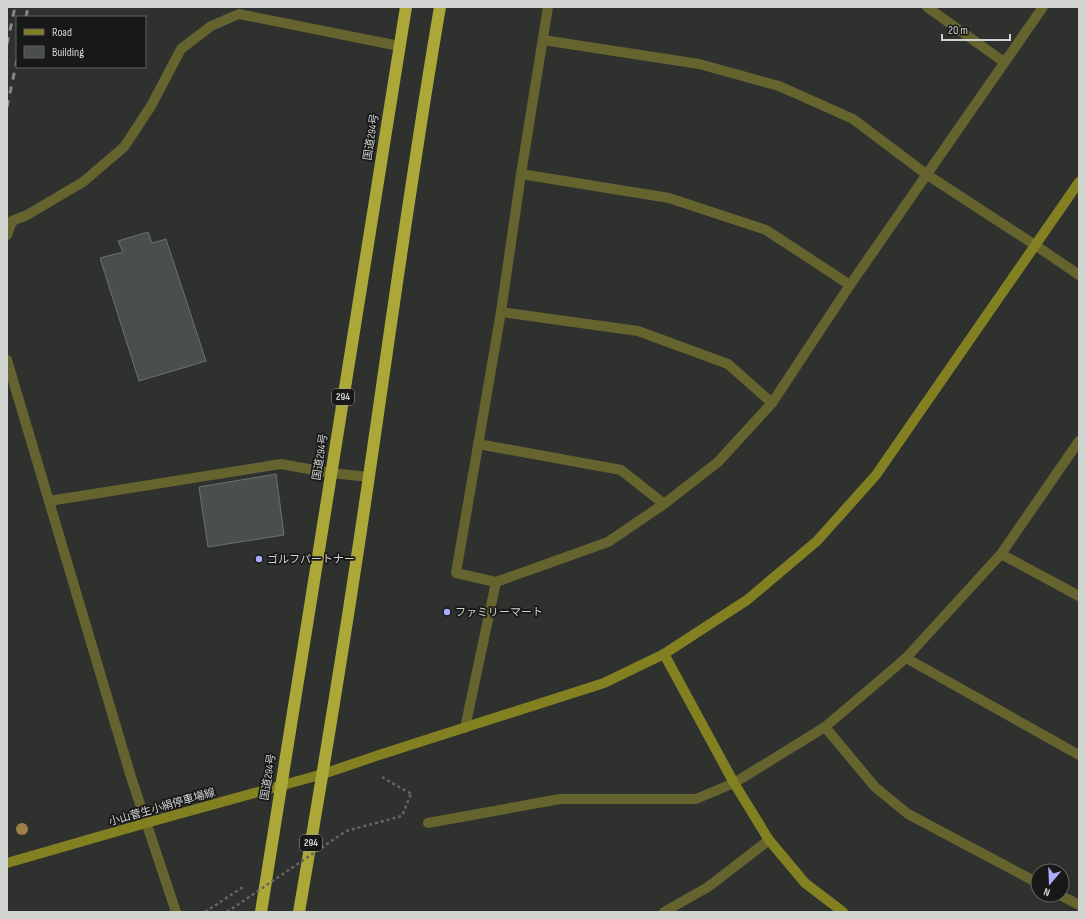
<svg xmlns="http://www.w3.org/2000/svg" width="1086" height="919" font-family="'Sofia Sans Condensed','Noto Sans JP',sans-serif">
  <rect width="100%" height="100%" fill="#2f312e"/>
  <g fill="#4a4e4c" stroke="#6d716f">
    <polygon points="148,232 152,243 166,239 206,361 139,381 100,258 123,252 118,241"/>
    <polygon points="276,474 284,535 208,547 199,487"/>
  </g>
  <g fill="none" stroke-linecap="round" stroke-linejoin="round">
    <g stroke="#646663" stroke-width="2.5" stroke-dasharray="3 3" stroke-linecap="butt">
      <polyline points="382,777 411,794"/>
      <polyline points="205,912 243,887"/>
    </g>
    <g stroke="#65642f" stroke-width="10">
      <polyline points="548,7 521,174 501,312 456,573 496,582 608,542 664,504 718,462 772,403 850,285 1043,7"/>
      <polyline points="927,7 1004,62"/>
      <polyline points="543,40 699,64 779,86 853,119 926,174 1035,245 1079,275"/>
      <polyline points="521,174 669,198 766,230 850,285"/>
      <polyline points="7,235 12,221 27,215 83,182 124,147 151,106 181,49 211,26 239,14 399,46"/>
      <polyline points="501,312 638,331 728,364 772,403"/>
      <polyline points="7,360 131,777 176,912"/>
      <polyline points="478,444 621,470 664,504"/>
      <polyline points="49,501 281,464 331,473 369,477"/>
      <polyline points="1001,554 1079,596"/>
      <polyline points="906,658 1079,755"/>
      <polyline points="825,727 875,787 908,814 1038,883"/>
      <polyline points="465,728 496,582"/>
      <polyline points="428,823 560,799 696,799 734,783 825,727 906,658 1001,554 1079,441"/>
      <polyline points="1060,895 1079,905"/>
      <polyline points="664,912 708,887 769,840"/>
    </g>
    <g stroke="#838022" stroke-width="10">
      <polyline points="664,654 734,783 769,840 805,883 843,912"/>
      <polyline points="7,863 146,823 323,774 379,755 604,683 664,654 747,600 817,541 876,475 1079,182"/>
    </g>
    <g stroke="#aca838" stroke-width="12">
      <polyline points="261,912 406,7"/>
      <path d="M299,912C324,767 348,621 369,476C392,319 413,163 440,7"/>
    </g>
    <g stroke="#858785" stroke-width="3" stroke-dasharray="7 7" stroke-linecap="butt">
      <polyline points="26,17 28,7"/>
      <polyline points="7,44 15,7"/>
      <polyline points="7,107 17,60"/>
    </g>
    <polyline stroke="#646663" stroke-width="2.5" stroke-dasharray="3 3" stroke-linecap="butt" points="227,912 346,831 402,816 411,794"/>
  </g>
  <circle fill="#9f7f47" cx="22" cy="829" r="6"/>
  <g fill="#abaffb" stroke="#171817" stroke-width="1.5">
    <circle cx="259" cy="559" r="4"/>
    <circle cx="447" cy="612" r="4"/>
  </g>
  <g text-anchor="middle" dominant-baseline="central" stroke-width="3.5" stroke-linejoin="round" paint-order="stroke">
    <g fill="#171817" stroke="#999b99" stroke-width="1">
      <rect x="332" y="389" width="22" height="16" rx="3"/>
      <rect x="300" y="835" width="22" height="16" rx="3"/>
    </g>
    <g font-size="10" font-weight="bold" fill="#d1d3d1">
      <text x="343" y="397">294</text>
      <text x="311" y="843">294</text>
    </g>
    <g font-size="11" fill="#d1d3d1" stroke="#171817">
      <text transform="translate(371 137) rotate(-81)">国道294号</text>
      <text transform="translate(320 457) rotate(-81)">国道294号</text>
      <text transform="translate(268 777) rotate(-81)">国道294号</text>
      <text transform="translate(162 807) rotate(-16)">小山菅生小絹停車場線</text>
    </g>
    <g font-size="11" fill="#d1d3d1" stroke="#171817" text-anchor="start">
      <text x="267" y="559">ゴルフパートナー</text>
      <text x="455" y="612">ファミリーマート</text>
    </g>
  </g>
  <rect width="1086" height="919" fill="none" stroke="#d1d3d1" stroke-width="16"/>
  <rect x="16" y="16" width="130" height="52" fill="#171817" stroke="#616361"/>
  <rect x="24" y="29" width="20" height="6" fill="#838022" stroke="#616361"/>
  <text x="52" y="36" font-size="12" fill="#d1d3d1">Road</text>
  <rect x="24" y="46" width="20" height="12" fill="#4a4e4c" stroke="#616361"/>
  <text x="52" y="56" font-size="12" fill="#d1d3d1">Building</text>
  <g transform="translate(1050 883) rotate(199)"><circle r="19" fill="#171817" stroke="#616361"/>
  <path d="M0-3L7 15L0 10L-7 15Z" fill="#abaffb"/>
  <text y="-6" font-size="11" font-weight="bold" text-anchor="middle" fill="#d1d3d1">N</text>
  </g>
  <path d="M942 34v6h68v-6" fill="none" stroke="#d1d3d1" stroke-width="2"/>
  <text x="948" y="34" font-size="12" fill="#d1d3d1" stroke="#171817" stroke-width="3" paint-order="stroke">20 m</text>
</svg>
